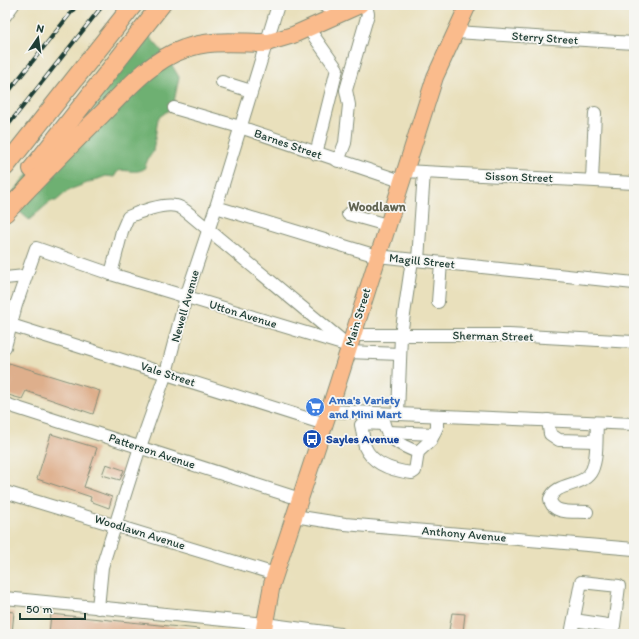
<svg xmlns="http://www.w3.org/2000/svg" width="639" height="639" font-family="Itim,sans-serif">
  <rect width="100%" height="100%" fill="#f6f6f2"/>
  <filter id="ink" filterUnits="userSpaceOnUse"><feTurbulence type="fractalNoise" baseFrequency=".025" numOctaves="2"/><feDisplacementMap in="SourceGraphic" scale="8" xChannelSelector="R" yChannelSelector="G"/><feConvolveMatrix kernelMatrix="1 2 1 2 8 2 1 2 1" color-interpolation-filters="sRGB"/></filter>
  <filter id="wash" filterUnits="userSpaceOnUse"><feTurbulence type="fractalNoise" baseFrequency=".012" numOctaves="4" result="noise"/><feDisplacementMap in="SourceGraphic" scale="16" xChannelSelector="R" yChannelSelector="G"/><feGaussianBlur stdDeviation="0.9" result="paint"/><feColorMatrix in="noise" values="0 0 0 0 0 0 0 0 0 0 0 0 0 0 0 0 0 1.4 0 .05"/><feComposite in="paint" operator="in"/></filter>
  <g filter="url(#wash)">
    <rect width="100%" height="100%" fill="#e9e0bc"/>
    <path fill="#6eb072" stroke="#467653" d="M143,29L167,57L179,77L173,107L158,118L153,152L148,159L144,169C135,174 128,169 118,171L114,177L106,176L69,190L56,201H51L29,220L7,200Z"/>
    <g id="blocks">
      <g fill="#deaf8c">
        <polygon points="9,363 100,391 93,414 26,391 22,399 5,394 5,374"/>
        <polygon points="51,434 97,448 84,487 112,497 109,508 90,501 91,497 37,479"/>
        <polygon points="106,464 124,470 120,480 102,475"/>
        <polygon points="5,611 14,612 12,634 5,634"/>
        <polygon points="452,613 465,614 463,632 449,630"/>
        <polygon points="51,614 199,629 199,634 49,634"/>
      </g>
    </g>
  </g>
  <g filter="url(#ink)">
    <use href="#blocks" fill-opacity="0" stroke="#848e78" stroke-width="1"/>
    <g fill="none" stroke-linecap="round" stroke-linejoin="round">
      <defs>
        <g id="minor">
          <polyline points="323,5 342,13"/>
          <polyline points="5,16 13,5"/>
          <polyline points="309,27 313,35 337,69 316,154"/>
          <polyline points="456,32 634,43"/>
          <polyline points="222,82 251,91"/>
          <polyline points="174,108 240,127 401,181"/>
          <polyline points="338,161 345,143 349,105 346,90 368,14 366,5"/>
          <polyline points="404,171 634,183"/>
          <polyline points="592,180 595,113"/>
          <polyline points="216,207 377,256 634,283"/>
          <polyline points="348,214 387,225"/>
          <polyline points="418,260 424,172"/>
          <path d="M111,274L122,231L128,217C139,212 163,203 176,206C182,207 187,212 192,216L345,343"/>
          <polyline points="5,278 25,276"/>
          <polyline points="438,302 441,263"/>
          <polyline points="5,320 11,325 325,424"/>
          <polyline points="353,335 509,335 634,342"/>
          <polyline points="5,347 16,305 36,248 111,274 349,346"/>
          <polyline points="348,352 400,354"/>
          <polyline points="5,404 300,499"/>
          <polyline points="329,411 634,424"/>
          <polyline points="398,414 401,335 412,260"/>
          <path d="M383,417C383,437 401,446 418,452"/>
          <polyline points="548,420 550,434 559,440 596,441"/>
          <path d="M383,424L363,423L361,425C363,432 363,440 365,447C373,465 395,471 412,473L415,471L418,452L431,440L437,427V416"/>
          <polyline points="387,432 434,434"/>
          <polyline points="5,492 275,574"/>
          <path d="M587,512C574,511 552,515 550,499C556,481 584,488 592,470C598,456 596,437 597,423"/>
          <polyline points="294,516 345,524 634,549"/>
          <polyline points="5,598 265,624 340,634"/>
          <polyline points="98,608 102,567 140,447 166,373 186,297 216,207 278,5"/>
          <polyline points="571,634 581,582 619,586 614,626 574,620"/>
        </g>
        <g id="major">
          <polyline points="266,43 293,35 360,5"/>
          <polyline points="263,634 272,584 329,411 435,77 468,5"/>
        </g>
        <g id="highway">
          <polyline points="5,167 133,5"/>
          <polyline points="32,169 161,5"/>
          <path d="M5,213C36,180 68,147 101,115C125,91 151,60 184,49C210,39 238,43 266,43"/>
        </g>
      </defs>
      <use href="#minor" stroke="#848e78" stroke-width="14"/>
      <use href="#major" stroke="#848e78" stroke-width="18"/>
      <use href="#highway" stroke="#848e78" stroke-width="20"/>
      <use href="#minor" stroke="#fff" stroke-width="12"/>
      <use href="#major" stroke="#fabb8c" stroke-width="16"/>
      <use href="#highway" stroke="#fabb8c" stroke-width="18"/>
      <defs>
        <g id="rail">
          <polyline points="5,96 77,5"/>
          <polyline points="5,129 103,5"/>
        </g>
      </defs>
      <use href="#rail" stroke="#1f3d34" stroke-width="4"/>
      <use href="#rail" stroke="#f6f6f2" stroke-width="2.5" stroke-dasharray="8" stroke-linecap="butt"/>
    </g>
  </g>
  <defs>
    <symbol id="supermarket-disc" viewBox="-11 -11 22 22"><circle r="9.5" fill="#3f7fe0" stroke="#f6f6f2"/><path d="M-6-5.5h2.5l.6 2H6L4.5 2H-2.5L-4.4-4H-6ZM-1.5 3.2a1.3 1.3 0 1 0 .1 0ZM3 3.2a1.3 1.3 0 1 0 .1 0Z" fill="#fff"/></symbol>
    <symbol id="bus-disc" viewBox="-11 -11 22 22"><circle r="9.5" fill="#1a4fb4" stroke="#f6f6f2"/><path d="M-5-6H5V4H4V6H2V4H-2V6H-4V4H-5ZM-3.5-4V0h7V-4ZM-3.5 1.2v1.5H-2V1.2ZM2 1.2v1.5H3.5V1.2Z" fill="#fff"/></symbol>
  </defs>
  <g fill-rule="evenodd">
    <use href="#supermarket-disc" x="304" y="396" width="22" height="22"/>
    <use href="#bus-disc" x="301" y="428" width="22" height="22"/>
  </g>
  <g text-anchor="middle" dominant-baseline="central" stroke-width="3.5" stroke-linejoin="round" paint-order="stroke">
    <g font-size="12" fill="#1f3d34" stroke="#f6f6f2">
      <text transform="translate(545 38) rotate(4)">Sterry Street</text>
      <text transform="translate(288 144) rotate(19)">Barnes Street</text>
      <text transform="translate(519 177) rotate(2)">Sisson Street</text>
      <text transform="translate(422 261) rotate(6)">Magill Street</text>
      <text transform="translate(185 306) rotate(-74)">Newell Avenue</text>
      <text transform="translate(243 314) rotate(17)">Utton Avenue</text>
      <text transform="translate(358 317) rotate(-73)">Main Street</text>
      <text transform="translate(493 336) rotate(1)">Sherman Street</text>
      <text transform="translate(168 374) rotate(18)">Vale Street</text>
      <text transform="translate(152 451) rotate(18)">Patterson Avenue</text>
      <text transform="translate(140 532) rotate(17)">Woodlawn Avenue</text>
      <text transform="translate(464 534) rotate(5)">Anthony Avenue</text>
    </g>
    <g font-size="12" font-weight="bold" fill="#366cbe" stroke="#f6f6f2" text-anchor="start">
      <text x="329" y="400">Ama's Variety<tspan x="329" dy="14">and Mini Mart</tspan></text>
    </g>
    <g font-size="12" font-weight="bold" fill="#164399" stroke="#f6f6f2" text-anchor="start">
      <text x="326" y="439">Sayles Avenue</text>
    </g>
    <g font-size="13" font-weight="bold" fill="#626553" stroke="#f6f6f2">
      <text x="377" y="206">Woodlawn</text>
    </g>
  </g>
  <rect width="639" height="639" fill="none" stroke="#f6f6f2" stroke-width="20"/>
  <g transform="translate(38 38) rotate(13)" stroke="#f6f6f2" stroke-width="3" paint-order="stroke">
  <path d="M0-3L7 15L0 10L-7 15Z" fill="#1f3d34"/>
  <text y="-6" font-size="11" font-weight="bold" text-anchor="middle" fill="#1f3d34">N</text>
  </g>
  <path d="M20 613v6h65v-6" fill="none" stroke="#1f3d34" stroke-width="2"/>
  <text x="26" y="613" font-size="12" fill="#1f3d34" stroke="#f6f6f2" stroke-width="3" paint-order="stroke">50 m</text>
</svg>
